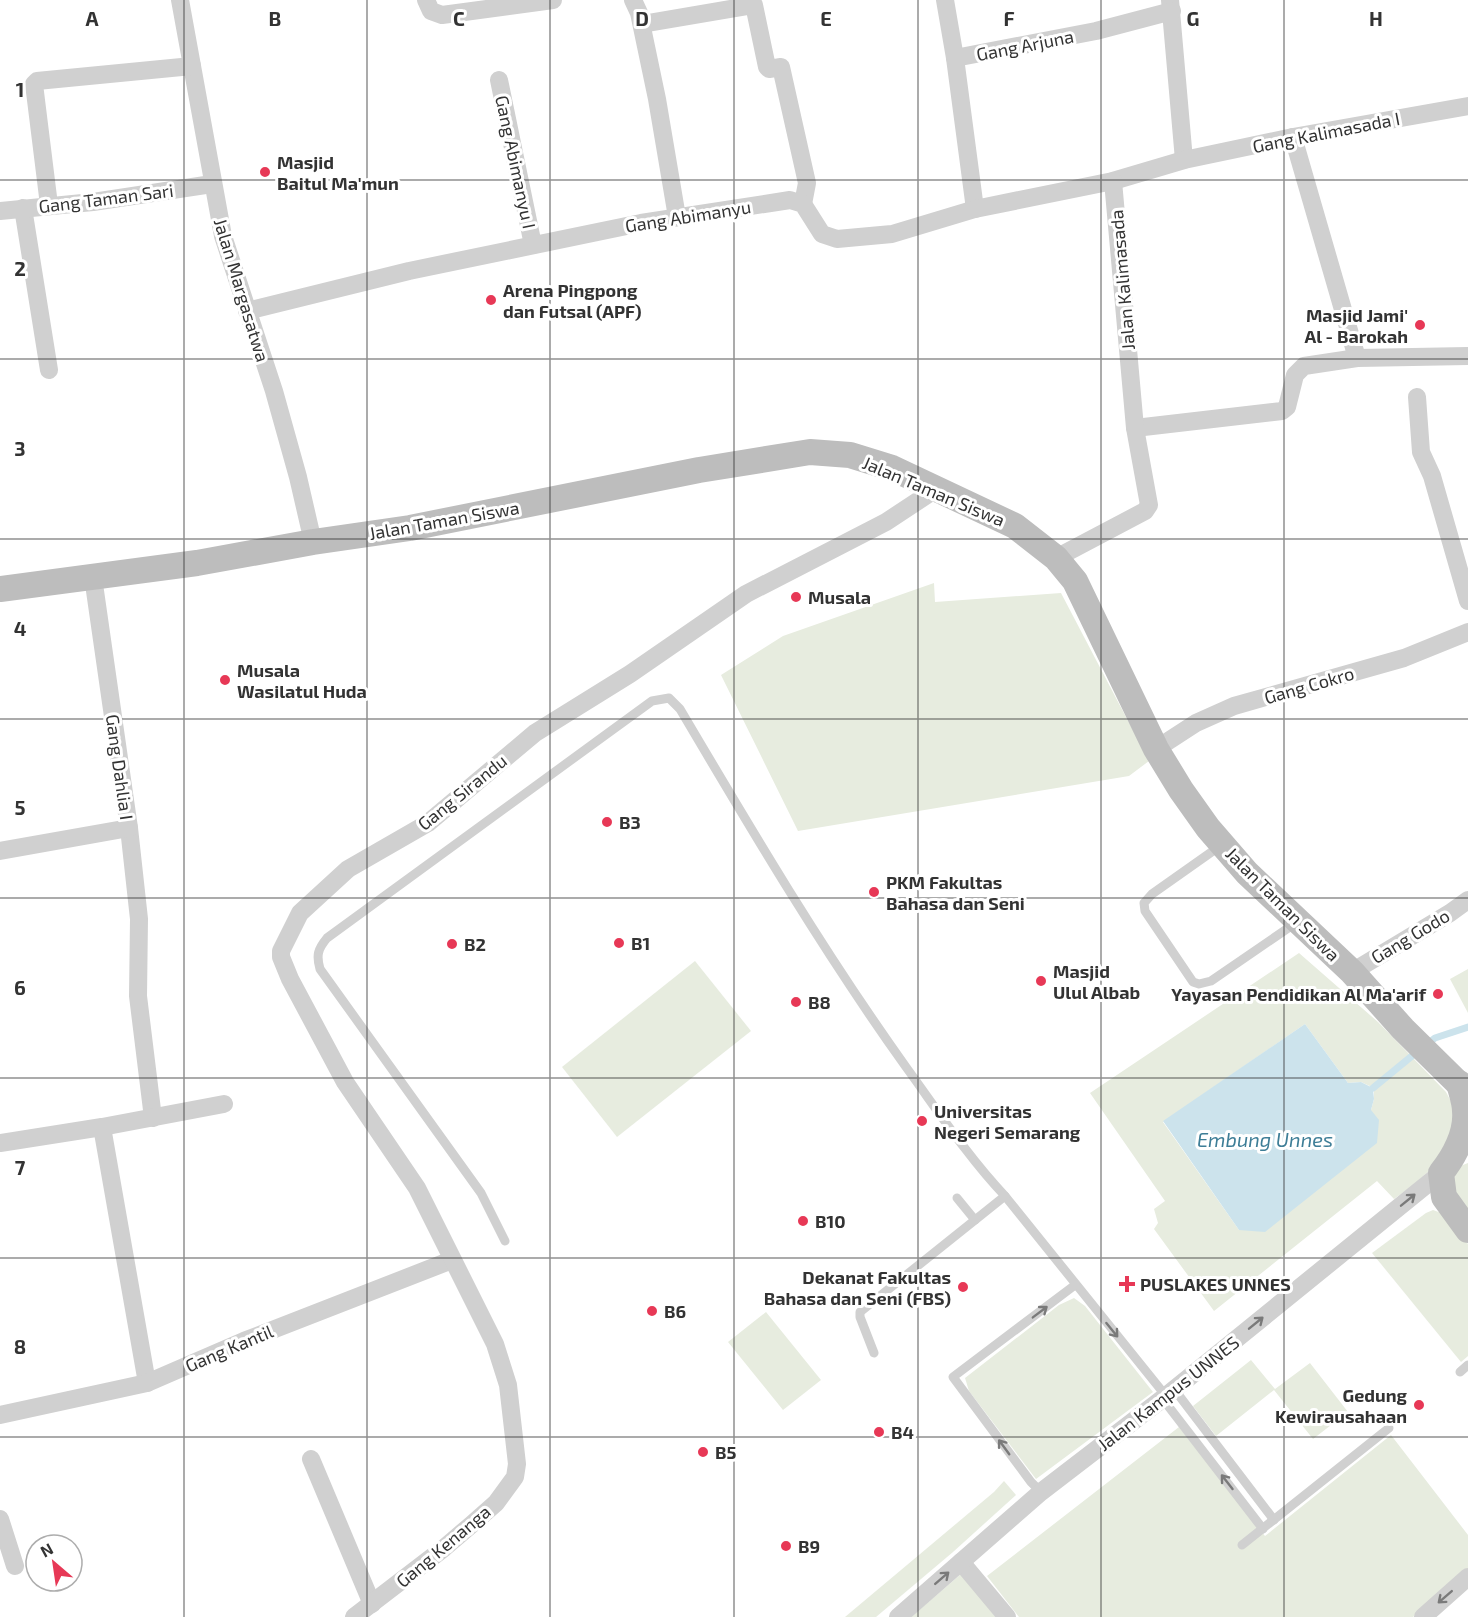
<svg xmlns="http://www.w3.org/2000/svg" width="1468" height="1617" font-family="'Exo 2',sans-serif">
  <rect width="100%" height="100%" fill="#fff"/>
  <g fill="#e7ecdf" fill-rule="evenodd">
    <polygon points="934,583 935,602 1061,593 1149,761 1129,776 798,831 721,675 783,636"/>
    <path d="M1299,953L1378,1022L1446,1092L1455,1109L1454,1129L1430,1170L1412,1186L1394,1199L1377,1181L1214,1311L1154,1229L1158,1223L1154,1209L1165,1201L1090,1093ZM1305,1024L1348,1083L1361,1082L1374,1088V1099L1371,1110L1239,1230L1163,1122Z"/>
    <polygon points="695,961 751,1031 617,1137 562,1067"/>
    <polygon points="1468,969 1468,1013 1450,979"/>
    <polygon points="1468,1163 1468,1222 1451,1196 1455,1168"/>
    <polygon points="1433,1210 1444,1214 1468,1244 1468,1356 1461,1362 1372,1253 1426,1213"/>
    <polygon points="1074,1298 1085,1306 1153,1392 1036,1479 969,1391 965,1378 1059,1305"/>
    <polygon points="766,1312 821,1380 783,1410 728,1342"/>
    <polygon points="1251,1360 1275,1389 1310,1363 1348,1412 1313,1439 1274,1390 1216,1436 1193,1406"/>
    <polygon points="1179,1427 1265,1536 1391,1435 1468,1535 1468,1569 1413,1617 1019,1617 987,1576"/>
    <polygon points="1004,1481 1016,1495 953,1552 876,1617 845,1617 994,1492"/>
    <polygon points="961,1574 996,1617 911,1617"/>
  </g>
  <polygon fill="#cce3ec" points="1305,1024 1348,1083 1361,1082 1373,1088 1374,1099 1371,1110 1379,1120 1377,1143 1265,1232 1239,1230 1163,1121"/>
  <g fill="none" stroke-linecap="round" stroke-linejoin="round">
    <g stroke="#cce3ec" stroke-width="7">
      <polyline points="1426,1045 1435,1038 1468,1027"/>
      <polyline points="1373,1088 1418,1051"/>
    </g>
    <g stroke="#d0d0d0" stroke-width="9">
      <polyline points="1220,846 1152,894 1144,903 1145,911 1193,982 1199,984 1211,981 1297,922"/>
      <polyline points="957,1198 975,1220"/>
      <path d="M505,1241L481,1193L320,969C316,955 318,949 327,938L652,701L669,698L680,709C752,831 823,951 906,1067C938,1111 968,1157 1005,1196L1166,1396"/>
      <polyline points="874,1353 860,1317 860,1312 1005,1196"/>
      <polyline points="1460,1372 1468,1365"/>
      <polyline points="1174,1389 1274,1520"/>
      <polyline points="1162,1398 1263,1529"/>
      <polyline points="1041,1492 1031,1482 953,1377 1075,1285"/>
      <polyline points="1242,1545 1389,1428"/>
    </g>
    <g stroke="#d0d0d0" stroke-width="18">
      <polyline points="180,0 223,236 274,391 298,477 313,542"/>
      <polyline points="426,0 431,11 442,15 553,0"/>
      <polyline points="633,0 639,13 657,99 677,217"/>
      <polyline points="945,0 955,58 975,209"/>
      <polyline points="1170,0 1184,160"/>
      <polyline points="642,24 754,5 767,67 769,69 781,67 807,183 803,204"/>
      <polyline points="955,58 1096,31 1172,11"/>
      <polyline points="499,80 533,245"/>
      <polyline points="1293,137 1357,358"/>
      <polyline points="49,205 34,84 37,81 192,66"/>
      <polyline points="23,208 49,370"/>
      <polyline points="0,211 93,202 212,184"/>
      <polyline points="247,311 409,271 641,223 790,200 803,204 822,234 837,239 892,234 975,209 1113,181 1184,160 1293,137 1468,106"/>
      <polyline points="1417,397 1421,452 1432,476 1468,601"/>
      <polyline points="1135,428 1282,411 1287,407 1295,375 1304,366 1357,358 1468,356"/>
      <polyline points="1056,558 1145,511 1149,505 1135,428 1113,181"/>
      <polyline points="1156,749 1196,723 1234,706 1404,658 1468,632"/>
      <polyline points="129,828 139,919 138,996 153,1118"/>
      <polyline points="0,851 129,828 93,577"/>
      <polyline points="1352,972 1450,913 1468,900"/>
      <polyline points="102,1127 147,1383"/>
      <polyline points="0,1143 102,1127 224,1104"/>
      <polyline points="0,1415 147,1383 244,1341 452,1260"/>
      <polyline points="311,1459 372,1604"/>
      <polyline points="0,1519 15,1566"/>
      <polyline points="961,1562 1007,1617"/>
      <polyline points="354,1617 444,1548 471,1525 496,1503 515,1477 517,1464 508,1385 495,1344 417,1188 345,1082 290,979 281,957 281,951 300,913 348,869 428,823 535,733 630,674 746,594 886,522 936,489"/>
      <polyline points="898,1617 1041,1492 1166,1396 1441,1173"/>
      <polyline points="1423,1617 1468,1577"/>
    </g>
    <g stroke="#bdbdbd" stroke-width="26">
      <polyline points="0,589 197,563 313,542 410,528 699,470 810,452 850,455 892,468 1015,526 1056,558 1075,581 1156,749 1181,790 1208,828 1247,873 1352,972 1403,1029 1468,1093"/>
      <path d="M1459,1083C1461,1092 1465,1102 1465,1111C1467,1133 1454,1157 1441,1173L1444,1197L1468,1230"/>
    </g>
  </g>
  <defs><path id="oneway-shaft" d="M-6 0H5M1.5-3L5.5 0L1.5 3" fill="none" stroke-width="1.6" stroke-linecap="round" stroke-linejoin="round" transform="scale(1.5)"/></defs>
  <g stroke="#7a7a7a">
    <use href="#oneway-shaft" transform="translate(1408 1200) rotate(-39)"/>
    <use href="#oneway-shaft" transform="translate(1040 1312) rotate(-37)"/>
    <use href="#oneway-shaft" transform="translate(1256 1323) rotate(-39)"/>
    <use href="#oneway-shaft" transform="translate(1112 1330) rotate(51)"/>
    <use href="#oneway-shaft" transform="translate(1004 1447) rotate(-126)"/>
    <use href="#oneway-shaft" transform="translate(1227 1482) rotate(-128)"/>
    <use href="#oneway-shaft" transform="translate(942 1578) rotate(-41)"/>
    <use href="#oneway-shaft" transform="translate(1445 1597) rotate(139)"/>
  </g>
  <path fill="none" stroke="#333" stroke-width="1.5" stroke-opacity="0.55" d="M184,0V1617M367,0V1617M550,0V1617M734,0V1617M918,0V1617M1101,0V1617M1284,0V1617M0,180H1468M0,359H1468M0,539H1468M0,719H1468M0,898H1468M0,1078H1468M0,1258H1468M0,1437H1468"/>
  <g fill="#e73856" stroke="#fff" stroke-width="2">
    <circle cx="265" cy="172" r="6"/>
    <circle cx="491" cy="300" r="6"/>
    <circle cx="1420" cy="325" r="6"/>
    <circle cx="796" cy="597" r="6"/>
    <circle cx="225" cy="680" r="6"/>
    <circle cx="607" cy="822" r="6"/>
    <circle cx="874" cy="892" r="6"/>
    <circle cx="619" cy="943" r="6"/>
    <circle cx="452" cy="944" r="6"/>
    <circle cx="1041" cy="981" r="6"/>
    <circle cx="1438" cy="994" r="6"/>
    <circle cx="796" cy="1002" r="6"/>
    <circle cx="922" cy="1121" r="6"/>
    <circle cx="803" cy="1221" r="6"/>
    <path d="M1124 1275h6v6h6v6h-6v6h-6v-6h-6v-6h6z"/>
    <circle cx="963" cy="1287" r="6"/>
    <circle cx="652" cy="1311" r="6"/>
    <circle cx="1419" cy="1405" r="6"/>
    <circle cx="879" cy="1432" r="6"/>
    <circle cx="703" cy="1452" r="6"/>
    <circle cx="786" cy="1546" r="6"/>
  </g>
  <g text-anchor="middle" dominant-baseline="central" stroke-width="6" stroke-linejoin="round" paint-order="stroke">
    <g font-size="18" fill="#333" stroke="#fff">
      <text transform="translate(1025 45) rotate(-11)">Gang Arjuna</text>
      <text transform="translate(1326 132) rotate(-11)">Gang Kalimasada I</text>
      <text transform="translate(516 162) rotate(78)">Gang Abimanyu I</text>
      <text transform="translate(106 198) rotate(-7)">Gang Taman Sari</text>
      <text transform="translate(688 216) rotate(-9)">Gang Abimanyu</text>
      <text transform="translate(1122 280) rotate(-95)">Jalan Kalimasada</text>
      <text transform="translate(242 290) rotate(73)">Jalan Margasatwa</text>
      <text transform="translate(934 491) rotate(23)">Jalan Taman Siswa</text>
      <text transform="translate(444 520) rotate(-10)">Jalan Taman Siswa</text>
      <text transform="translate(1309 685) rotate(-16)">Gang Cokro</text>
      <text transform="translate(120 767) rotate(82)">Gang Dahlia I</text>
      <text transform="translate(462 792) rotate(-39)">Gang Sirandu</text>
      <text transform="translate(1283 904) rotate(45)">Jalan Taman Siswa</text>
      <text transform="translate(1410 936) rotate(-31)">Gang Godo</text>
      <text transform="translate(229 1348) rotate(-23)">Gang Kantil</text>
      <text transform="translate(1168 1393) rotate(-38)">Jalan Kampus UNNES</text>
      <text transform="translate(443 1546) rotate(-40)">Gang Kenanga</text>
    </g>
    <g font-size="18" font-weight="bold" fill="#333" stroke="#fff" text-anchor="start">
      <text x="277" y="162">Masjid<tspan x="277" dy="21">Baitul Ma'mun</tspan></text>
      <text x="503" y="290">Arena Pingpong<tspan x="503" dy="21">dan Futsal (APF)</tspan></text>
      <text x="1408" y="315" text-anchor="end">Masjid Jami'<tspan x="1408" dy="21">Al - Barokah</tspan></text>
      <text x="808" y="597">Musala</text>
      <text x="237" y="670">Musala<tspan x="237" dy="21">Wasilatul Huda</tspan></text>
      <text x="619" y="822">B3</text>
      <text x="886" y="882">PKM Fakultas<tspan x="886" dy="21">Bahasa dan Seni</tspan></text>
      <text x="631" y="943">B1</text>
      <text x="464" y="944">B2</text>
      <text x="1053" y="971">Masjid<tspan x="1053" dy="21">Ulul Albab</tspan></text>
      <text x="1426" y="994" text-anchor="end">Yayasan Pendidikan Al Ma'arif</text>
      <text x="808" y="1002">B8</text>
      <text x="934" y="1111">Universitas<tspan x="934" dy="21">Negeri Semarang</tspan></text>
      <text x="815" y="1221">B10</text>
      <text x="951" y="1277" text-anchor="end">Dekanat Fakultas<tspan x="951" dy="21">Bahasa dan Seni (FBS)</tspan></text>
      <text x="1140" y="1284">PUSLAKES UNNES</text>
      <text x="664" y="1311">B6</text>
      <text x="1407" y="1395" text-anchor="end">Gedung<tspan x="1407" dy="21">Kewirausahaan</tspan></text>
      <text x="891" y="1432">B4</text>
      <text x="715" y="1452">B5</text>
      <text x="798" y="1546">B9</text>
    </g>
    <g font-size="20" font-style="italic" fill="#3e7e97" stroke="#fff">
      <text x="1265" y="1139">Embung Unnes</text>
    </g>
  </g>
  <g font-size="20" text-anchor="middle" font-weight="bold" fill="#333" stroke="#fff" stroke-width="6" stroke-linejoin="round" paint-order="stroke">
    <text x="92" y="26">A</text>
    <text x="275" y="26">B</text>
    <text x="459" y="26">C</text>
    <text x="642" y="26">D</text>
    <text x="826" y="26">E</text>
    <text x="1009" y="26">F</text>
    <text x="1193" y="26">G</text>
    <text x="1376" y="26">H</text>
    <text x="20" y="97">1</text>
    <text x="20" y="276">2</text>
    <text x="20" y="456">3</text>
    <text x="20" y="636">4</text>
    <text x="20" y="815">5</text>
    <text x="20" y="995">6</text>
    <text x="20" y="1175">7</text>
    <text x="20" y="1354">8</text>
  </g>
  <g transform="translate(54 1563) rotate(331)"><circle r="28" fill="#ffffff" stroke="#adadad" stroke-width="1.5"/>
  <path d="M0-4.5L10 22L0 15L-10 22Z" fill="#e73856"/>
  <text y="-9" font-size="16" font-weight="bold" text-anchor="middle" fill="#333333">N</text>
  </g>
</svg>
